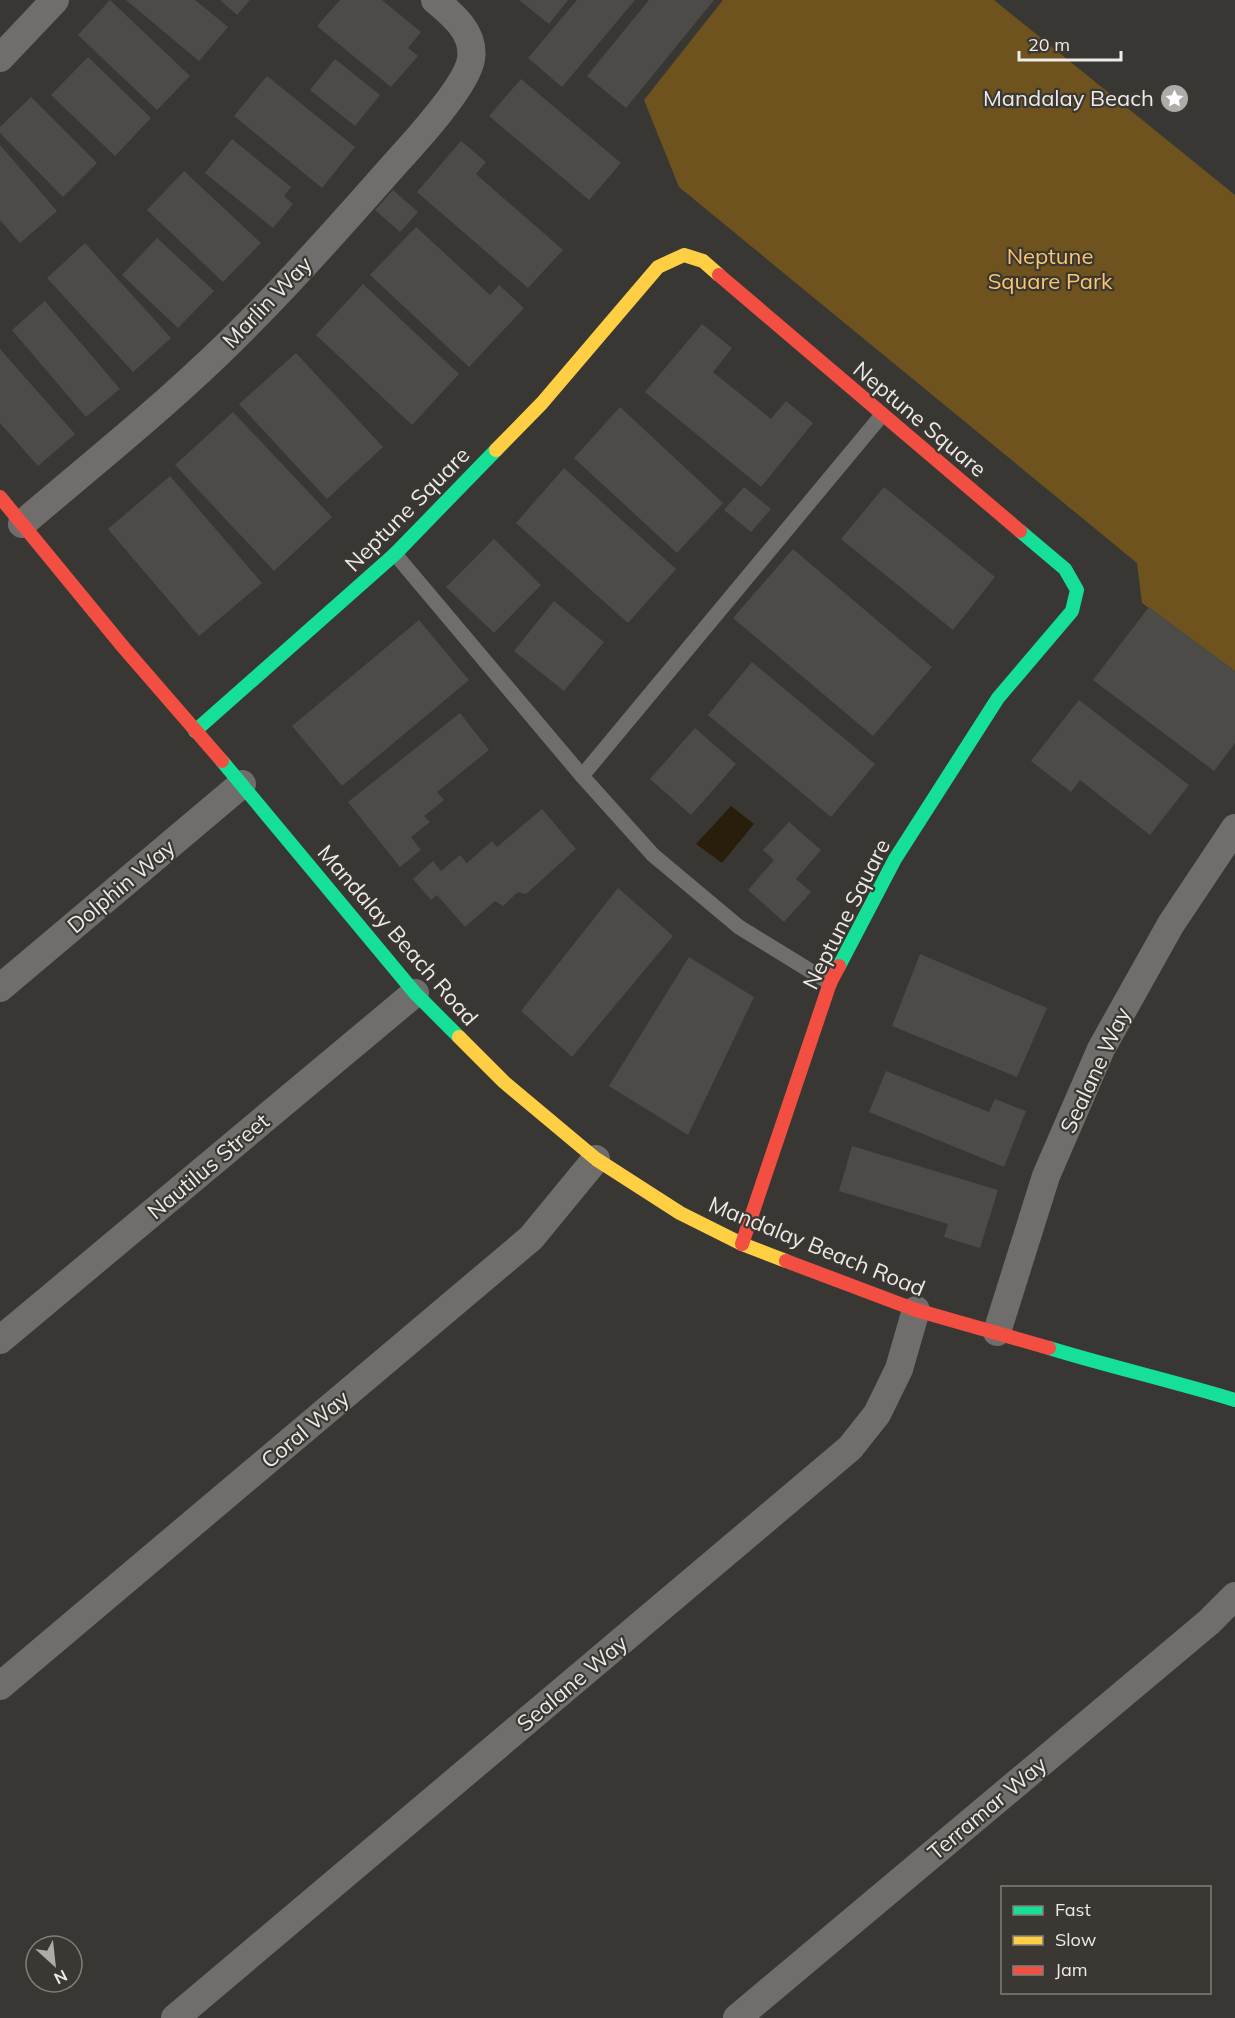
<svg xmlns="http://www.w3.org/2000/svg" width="1235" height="2018" font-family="Mulish,sans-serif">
  <rect width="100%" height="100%" fill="#393734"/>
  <polygon fill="#6f531e" points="723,0 994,0 1235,195 1235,671 1142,603 1137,563 679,187 644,100"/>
  <polygon fill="#281e0b" points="731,806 754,824 722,863 696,844"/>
  <g fill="#4c4b48">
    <polygon points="110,0 190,76 157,110 78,35"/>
    <polygon points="126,0 195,0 228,27 199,61"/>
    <polygon points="220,0 250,0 237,15"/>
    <polygon points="340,0 382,0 421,32 408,48 418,56 391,87 317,26"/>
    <polygon points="519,0 568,0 549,24"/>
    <polygon points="577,0 635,0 562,87 528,58"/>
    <polygon points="649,0 714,0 626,108 587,76"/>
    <polygon points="88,57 151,118 115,156 51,95"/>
    <polygon points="335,59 380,95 355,126 310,90"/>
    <polygon points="267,76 355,147 322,188 234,116"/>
    <polygon points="521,79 621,163 589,200 489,116"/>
    <polygon points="31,97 97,163 63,197 0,133 0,127"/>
    <polygon points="232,139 291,187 284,196 293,204 273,228 205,173"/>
    <polygon points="461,141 486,162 476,174 563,250 528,288 417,192"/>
    <polygon points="0,145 57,211 20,243 0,220"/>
    <polygon points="184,171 261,243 223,282 147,210"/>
    <polygon points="393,190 418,212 400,232 375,210"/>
    <polygon points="416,227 490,295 499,285 524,308 469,367 370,275"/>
    <polygon points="157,238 214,291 178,328 122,275"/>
    <polygon points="85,243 171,338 133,372 47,278"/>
    <polygon points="363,284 459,374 412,425 316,335"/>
    <polygon points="45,301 120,389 86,417 12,330"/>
    <polygon points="702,324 732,348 713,372 771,419 786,401 813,423 761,487 645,392"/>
    <polygon points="0,349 75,434 38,466 0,423"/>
    <polygon points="296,353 383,447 327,499 239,404"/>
    <polygon points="620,407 723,503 677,553 574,458"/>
    <polygon points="233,412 332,517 274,571 175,465"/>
    <polygon points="564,468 676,569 628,623 516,523"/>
    <polygon points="170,476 262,583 199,636 108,529"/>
    <polygon points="744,487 771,509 751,532 724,510"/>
    <polygon points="884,487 995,577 953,630 841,539"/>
    <polygon points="494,539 541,585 494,633 446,587"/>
    <polygon points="793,549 932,667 873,736 733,618"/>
    <polygon points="554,601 604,642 564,691 514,651"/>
    <polygon points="1149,607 1235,671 1235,743 1214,771 1093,680"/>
    <polygon points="419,620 469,680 342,786 292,726"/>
    <polygon points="752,662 875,764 831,817 708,715"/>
    <polygon points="1079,700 1189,785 1150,835 1080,780 1071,792 1031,761"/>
    <polygon points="460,713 489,750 437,792 444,800 424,816 430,822 411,837 421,850 400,867 348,802"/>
    <polygon points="695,728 736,764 691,815 650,779"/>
    <polygon points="542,809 576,849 526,894 518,892 503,906 495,901 465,927 437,895 431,900 413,879 433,861 441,871 460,855 467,863 492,841 497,847"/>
    <polygon points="789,822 821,850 796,879 811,892 784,922 748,890 774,860 763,850"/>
    <polygon points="618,888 673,936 572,1057 521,1011"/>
    <polygon points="920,954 1047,1008 1017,1077 892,1026"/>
    <polygon points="689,957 754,997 688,1135 609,1086"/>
    <polygon points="886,1071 989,1112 995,1099 1026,1111 1004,1167 869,1112"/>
    <polygon points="852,1146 998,1190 980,1248 944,1237 948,1224 839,1191"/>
  </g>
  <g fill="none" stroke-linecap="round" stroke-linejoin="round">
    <g stroke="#706e6c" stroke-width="15">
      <polyline points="395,554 582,776 653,855 739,927 830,983"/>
      <polyline points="582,776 882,415"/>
    </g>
    <g stroke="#706e6c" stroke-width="28">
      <polyline points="0,58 55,0"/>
      <path d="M22,524C99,458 179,395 250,322C300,272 347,218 394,165C413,144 467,86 471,59C475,33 453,15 435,0"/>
      <polyline points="0,988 242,784"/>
      <polyline points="997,1332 1046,1176 1101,1049 1171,924 1235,828"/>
      <polyline points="0,1340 415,993"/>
      <polyline points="0,1686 531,1238 596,1159"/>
      <polyline points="175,2018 850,1448 877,1414 899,1369 916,1310"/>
      <polyline points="737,2018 1209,1622 1235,1596"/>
    </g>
    <g stroke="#16e098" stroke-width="14">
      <polyline points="195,731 395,554 496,450"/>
      <polyline points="222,761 415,993 459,1037"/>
      <polyline points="839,966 895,859 998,698 1072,611 1077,590 1065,569 1020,531"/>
      <path d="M1049,1348C1111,1367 1173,1381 1235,1400"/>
    </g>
    <g stroke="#ffcf43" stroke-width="14">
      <polyline points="496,450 542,403 658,267 684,255 703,261 719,275"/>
      <polyline points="459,1037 504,1082 596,1159 680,1213 742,1244 786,1261"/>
    </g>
    <g stroke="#f24e42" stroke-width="14">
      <polyline points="719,275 1020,531"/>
      <polyline points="0,497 124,648 222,761"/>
      <polyline points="742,1244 830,983 839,966"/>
      <polyline points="786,1261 916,1310 1049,1348"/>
    </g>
  </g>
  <defs>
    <symbol id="sight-disc" viewBox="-11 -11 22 22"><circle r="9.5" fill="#aeaba8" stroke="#3b3732"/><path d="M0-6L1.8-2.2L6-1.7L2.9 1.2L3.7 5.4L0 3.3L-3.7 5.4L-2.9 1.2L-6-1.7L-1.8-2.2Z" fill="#fff"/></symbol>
  </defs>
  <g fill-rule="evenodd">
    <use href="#sight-disc" x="1158" y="82" width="33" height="33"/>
  </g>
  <g text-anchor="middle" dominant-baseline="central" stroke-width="4.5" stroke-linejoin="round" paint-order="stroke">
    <g font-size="22" fill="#edeae7" stroke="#3b3732" text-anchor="end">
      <text x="1154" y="98">Mandalay Beach</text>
    </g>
    <g font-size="22" fill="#fbc76e" stroke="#3b3732">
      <text x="1050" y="256">Neptune<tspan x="1050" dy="25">Square Park</tspan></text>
    </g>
    <g font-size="22" fill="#edeae7" stroke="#3b3732">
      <text transform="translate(267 302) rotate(-46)">Marlin Way</text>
      <text transform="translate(920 419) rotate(40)">Neptune Square</text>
      <text transform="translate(407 509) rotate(-45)">Neptune Square</text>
      <text transform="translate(121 886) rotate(-40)">Dolphin Way</text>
      <text transform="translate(846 914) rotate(-63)">Neptune Square</text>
      <text transform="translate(398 935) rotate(49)">Mandalay Beach Road</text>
      <text transform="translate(1095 1070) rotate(-65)">Sealane Way</text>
      <text transform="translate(208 1166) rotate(-40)">Nautilus Street</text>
      <text transform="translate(817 1246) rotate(22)">Mandalay Beach Road</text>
      <text transform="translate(305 1429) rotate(-40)">Coral Way</text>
      <text transform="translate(572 1683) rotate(-40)">Sealane Way</text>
      <text transform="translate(987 1808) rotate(-40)">Terramar Way</text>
    </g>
  </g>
  <rect x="1001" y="1886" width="210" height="108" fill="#3b3732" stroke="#827f7a" stroke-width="1.5"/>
  <rect x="1013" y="1906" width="30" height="9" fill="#16e098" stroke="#827f7a" stroke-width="1.5"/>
  <text x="1055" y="1916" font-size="18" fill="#edeae7">Fast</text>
  <rect x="1013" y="1936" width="30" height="9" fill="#ffcf43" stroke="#827f7a" stroke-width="1.5"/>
  <text x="1055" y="1946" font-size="18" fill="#edeae7">Slow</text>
  <rect x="1013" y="1966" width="30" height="9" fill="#f24e42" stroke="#827f7a" stroke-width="1.5"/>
  <text x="1055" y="1976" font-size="18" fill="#edeae7">Jam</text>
  <g transform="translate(54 1964) rotate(153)"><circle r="28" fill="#3b3732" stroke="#827f7a" stroke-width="1.5"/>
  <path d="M0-4.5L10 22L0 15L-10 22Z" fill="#aeaba8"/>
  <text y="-9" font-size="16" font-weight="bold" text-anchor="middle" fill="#edeae7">N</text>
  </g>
  <path d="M1019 51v9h102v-9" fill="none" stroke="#edeae7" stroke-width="3"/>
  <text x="1028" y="51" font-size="18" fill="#edeae7" stroke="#3b3732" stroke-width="4.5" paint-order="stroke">20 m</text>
</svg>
